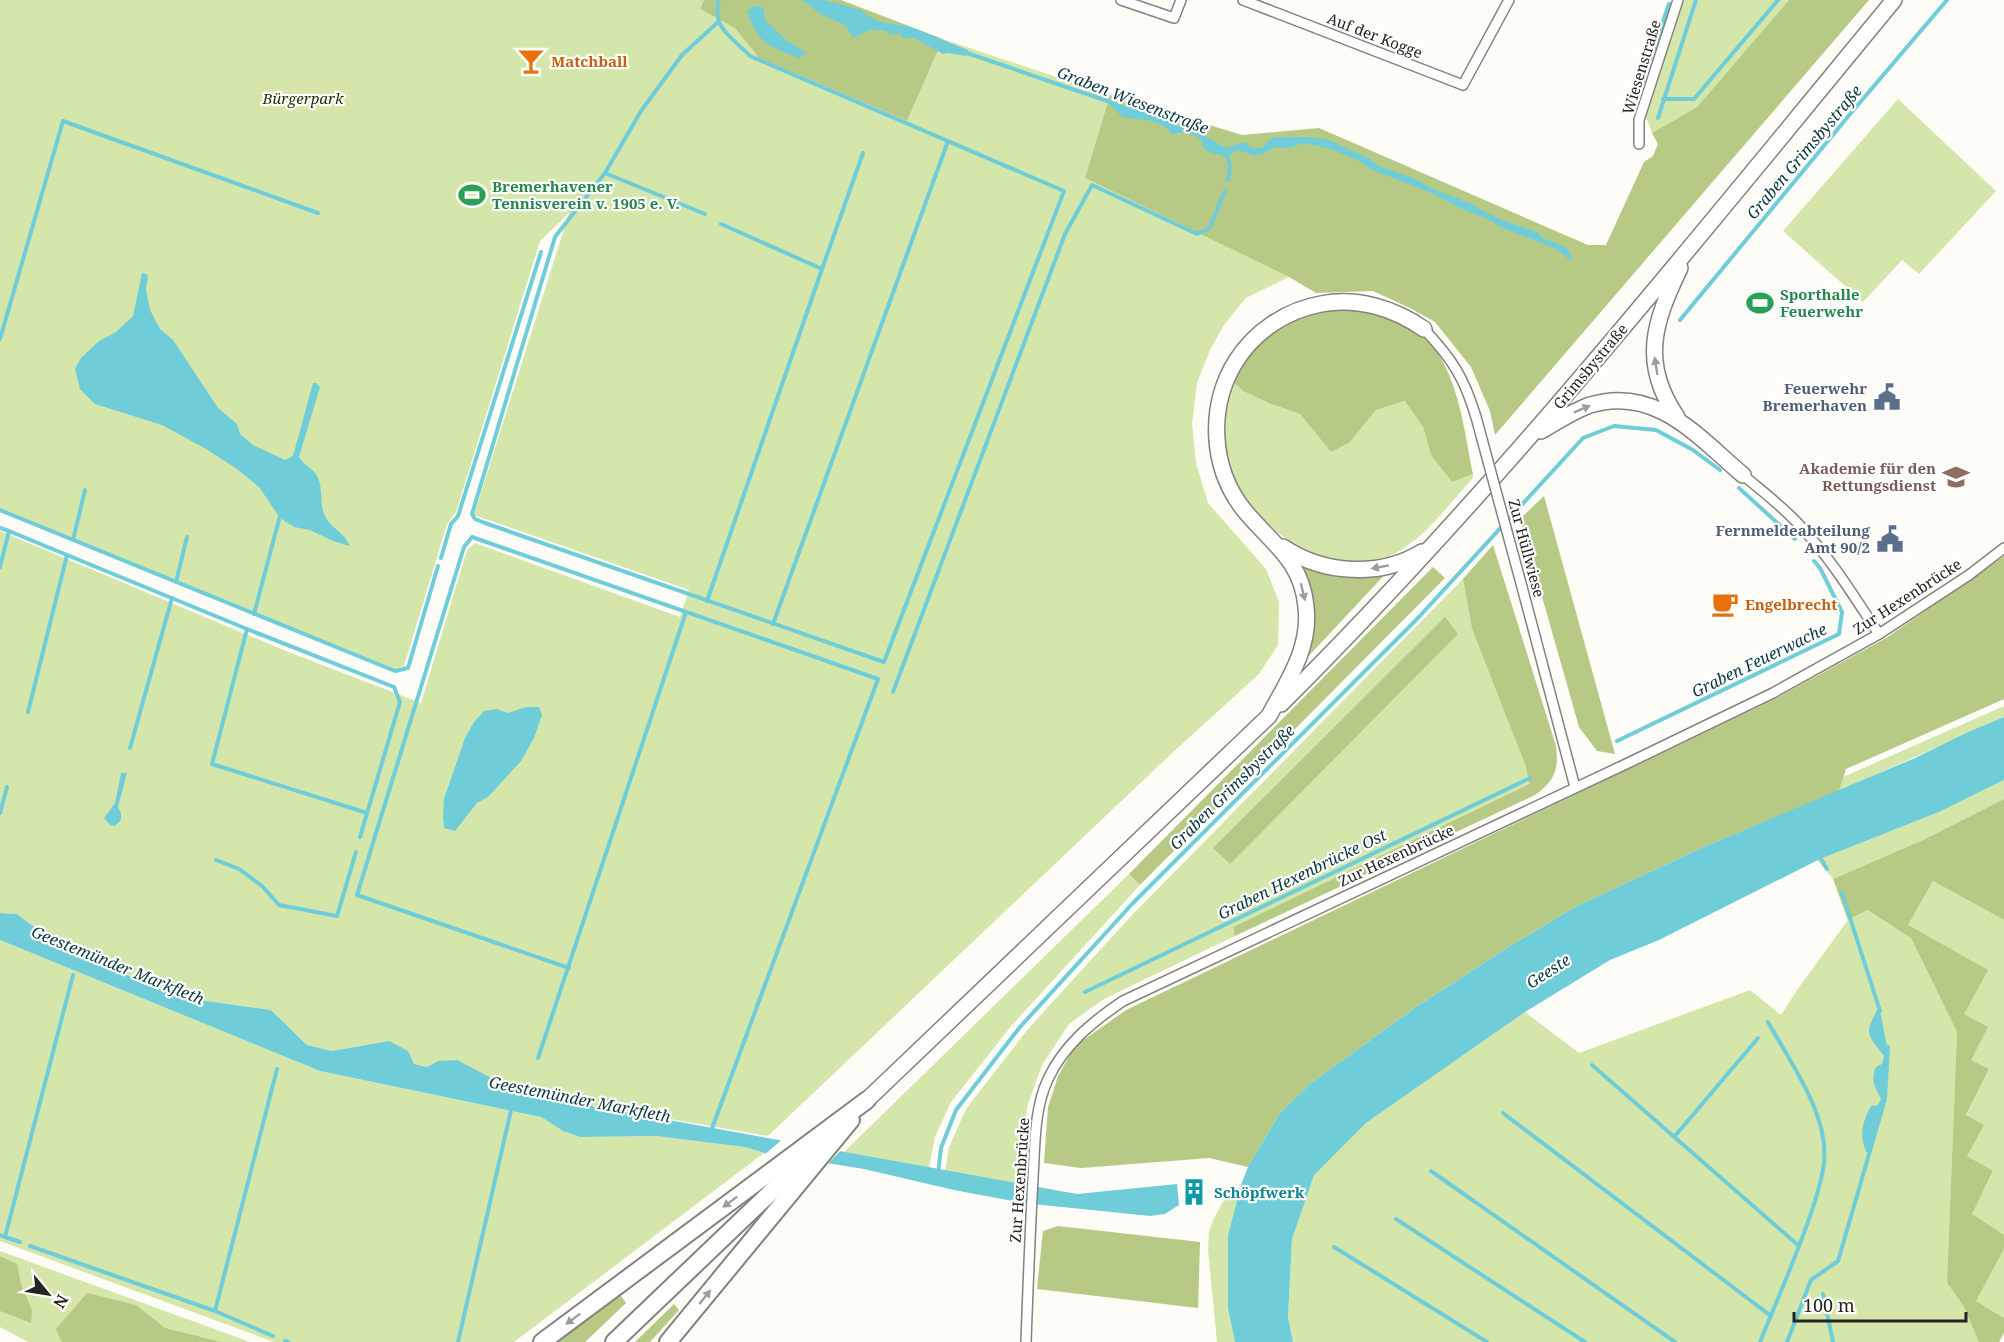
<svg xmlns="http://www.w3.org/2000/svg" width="2004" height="1342" font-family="'Noto Serif',serif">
  <rect width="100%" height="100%" fill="#fdfcf6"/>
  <g fill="#d5e6ab">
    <polygon points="0,0 704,0 700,9 735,28 759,58 907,121 943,39 1110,95 1085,178 1289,277 1246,298 1224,325 1210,350 1197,383 1192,424 1196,463 1208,503 1266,569 1279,602 1278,645 1259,674 1171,754 768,1136 520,1093 438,1061 427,1067 414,1064 389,1041 332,1051 307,1045 271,1010 179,997 61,947 17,914 0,913 0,531 286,651 421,703 467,550 475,543 680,617 689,590 474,515 569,213 540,241 456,512 447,524 404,666 395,669 0,509"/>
    <polygon points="1683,0 1789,0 1697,107 1652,133 1646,117"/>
    <polygon points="1898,99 1996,191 1919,274 1902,260 1863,302 1783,231"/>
    <path d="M1232,381L1243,391L1267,403L1300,414L1331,452L1349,443L1376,410L1406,401L1423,427L1431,455L1452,482L1473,474V478C1449,504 1426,537 1394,554C1378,562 1344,566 1327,561C1286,548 1231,497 1223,453C1219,428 1226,405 1232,381Z"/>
    <polygon points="1463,579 1472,629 1526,767 1529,784 1233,927 1235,936 1104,999 1069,1024 1042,1065 1027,1107 1021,1184 945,1171 949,1147 966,1109 1028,1029 1132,915"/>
    <polygon points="2004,706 2004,717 1839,791 1843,777"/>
    <polygon points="2004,780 2004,799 1923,840 1833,879 1817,860 1939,812"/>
    <polygon points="1129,874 1140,885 1012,1025 951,1102 935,1137 929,1168 844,1152"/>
    <polygon points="1933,881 2004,920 2004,1235 1971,1215 1993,1172 1967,1156 1966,1116 1989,1069 1971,1060 1964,1014 1908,925"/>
    <polygon points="1866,910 1911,938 1957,1032 1947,1283 1964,1307 1979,1342 1293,1342 1288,1317 1292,1239 1313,1175 1366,1123 1525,1012 1579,1053 1750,990 1781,1015 1797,990 1848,920"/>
    <polygon points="0,940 320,1071 541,1117 563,1131 580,1137 656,1136 745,1147 764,1153 514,1342 274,1342 0,1241"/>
    <polygon points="1225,1198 1237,1201 1228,1235 1228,1309 1235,1342 1217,1342 1208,1250 1209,1232 1213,1220"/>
    <polygon points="2004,1249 2004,1318 1976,1301"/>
    <polygon points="0,1251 250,1342 28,1342 0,1327"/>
  </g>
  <g fill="#b6c985">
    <polygon points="704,0 841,0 943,39 907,121 759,58 735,28 700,9"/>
    <polygon points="1789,0 1869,0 1495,435 1490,411 1471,367 1435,322 1412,309 1373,291 1316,293 1289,277 1085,178 1110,95 1242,135 1319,128 1588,245 1606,245 1644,162 1653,156 1658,144 1652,133 1697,107"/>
    <path d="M1346,307C1367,311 1389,314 1408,325C1457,352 1463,425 1473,474L1452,482L1431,455L1423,427L1405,401L1376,410L1349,443L1331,452L1300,414L1268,403L1243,391L1232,381C1247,349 1274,325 1308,313C1320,309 1334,309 1346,307Z"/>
    <polygon points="1544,496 1615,754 1597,751 1579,727 1520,519"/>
    <path d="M1493,545L1556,746C1559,769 1555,781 1535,795L1235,936L1233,927L1529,784L1526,767L1472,629L1463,579Z"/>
    <polygon points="2004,556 2004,699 1846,769 1839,791 1697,850 1575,907 1507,948 1416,1007 1311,1083 1280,1113 1248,1167 1209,1158 1081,1168 1044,1163 1048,1107 1058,1076 1075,1046 1126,1010 1775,699 1886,638"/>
    <path d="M1297,561L1391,568L1304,661C1318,624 1319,596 1297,561Z"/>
    <polygon points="1433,567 1445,578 1140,885 1129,874"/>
    <polygon points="1445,617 1458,634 1230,864 1213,848"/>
    <polygon points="2004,799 2004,920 1933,881 1908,925 1988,970 1964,1014 1988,1027 1971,1060 1989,1069 1966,1115 1984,1125 1967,1156 1993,1171 1972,1214 2004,1235 2004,1249 1976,1301 2004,1318 2004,1333 1999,1342 1979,1342 1964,1307 1947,1283 1957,1032 1911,938 1867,910 1848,920 1833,879 1923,840"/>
    <polygon points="1058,1226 1200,1242 1198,1308 1037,1289 1043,1231"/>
    <polygon points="0,1256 17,1264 21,1284 32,1310 31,1323 0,1311"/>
    <polygon points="87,1293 136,1305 165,1328 221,1342 62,1342 56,1329"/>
    <polygon points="619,1293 626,1303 585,1342 554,1342"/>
    <polygon points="674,1304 679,1310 650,1342 635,1342"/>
  </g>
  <g fill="#6ecdd9">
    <path d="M800,0H824L861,10L868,16L881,22L908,26L968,50L969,53L966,56L948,53L943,54L914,38H904L899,33L892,35L884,30H870L853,38C847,22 838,22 824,16C815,12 811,3 800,0Z"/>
    <path d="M753,6L763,7L765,20L786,40L804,51L805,54L799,58C768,45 759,45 747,12Z"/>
    <polygon points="1111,102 1154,114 1178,126 1191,128 1226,148 1244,142 1252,148 1262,148 1268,141 1275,137 1310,137 1329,140 1368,158 1379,166 1418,180 1431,188 1469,203 1499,219 1537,232 1543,238 1566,247 1573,258 1570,260 1554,248 1498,226 1492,221 1460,208 1432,193 1372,170 1357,160 1331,149 1304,143 1289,148 1275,147 1263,154 1254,156 1241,151 1232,152 1228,158 1205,150 1200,138 1185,132 1172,134 1164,126 1152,121 1122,117 1110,104"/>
    <path d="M142,273L148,275L146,290L150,310L160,329L173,340L218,408L237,424L240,434L253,445L285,460L293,456L313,383H316L320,387L299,457C304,466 315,469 318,478C323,490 320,505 324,514C330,529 343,530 350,546L333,541L310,530L294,527L280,518L259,487L237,469L206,449L162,425L95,404L80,389L75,369L81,358L99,341L116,332L133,316Z"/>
    <polygon points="526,707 539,707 542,715 534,738 521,761 488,797 477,803 455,831 444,828 443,817 444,799 465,738 474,722 484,711 497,709 508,713"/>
    <polygon points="2004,717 2004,780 1939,812 1820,859 1659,940 1610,960 1525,1012 1366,1123 1314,1175 1292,1239 1288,1317 1293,1342 1235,1342 1228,1309 1228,1235 1237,1201 1225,1198 1229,1191 1239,1190 1248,1167 1280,1113 1311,1083 1416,1007 1507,948 1575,907 1697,850 1915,758 1966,733"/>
    <polygon points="121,773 127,773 118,807 121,813 121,820 115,826 110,825 104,818 115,803"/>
    <polygon points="0,913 17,914 61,947 179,997 271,1010 307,1045 332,1051 389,1041 408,1051 414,1064 427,1067 438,1061 457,1060 520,1093 1077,1194 1177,1184 1179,1205 1165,1214 1150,1216 1023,1203 954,1190 864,1169 764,1153 745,1147 656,1136 580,1137 563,1131 541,1117 320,1071 0,940"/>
    <path d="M1879,1006L1888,1051L1885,1099L1868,1155C1858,1137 1862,1123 1871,1106L1878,1105L1881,1099C1875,1087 1870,1080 1876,1067L1882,1064L1884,1056C1865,1032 1865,1034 1879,1006Z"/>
  </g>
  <polygon fill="#fdfcf6" points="784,1138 842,1149 826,1166 763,1156"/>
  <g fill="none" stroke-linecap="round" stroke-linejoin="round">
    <g stroke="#6ecdd9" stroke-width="4">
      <path d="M717,23L682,55L641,111L605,173L555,237L472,514L475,519L485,523L884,662L1064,191L750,56C732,37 711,28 719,0"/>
      <polyline points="967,53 1116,104"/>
      <polyline points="1640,89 1669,4"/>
      <polyline points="1663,99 1694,99 1778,0"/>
      <polyline points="1658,118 1696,0"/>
      <polyline points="605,173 705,214"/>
      <polyline points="1228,180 1230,165 1228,158"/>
      <polyline points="721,224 822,269 863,153"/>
      <polyline points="1680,320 1851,113 1947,0"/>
      <polyline points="0,339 63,121 318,213"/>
      <polyline points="1739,488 1795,539"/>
      <polyline points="0,510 395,671 408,668 438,566"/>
      <polyline points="0,528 9,531"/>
      <polyline points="73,540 85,490"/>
      <polyline points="441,558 451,524 458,516 541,252"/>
      <polyline points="0,567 9,531 67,555"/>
      <polyline points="176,582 187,537"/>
      <polyline points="707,601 822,269"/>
      <polyline points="254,614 280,516"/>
      <polyline points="773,624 948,141"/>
      <polyline points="247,629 394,687 400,702 360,837"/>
      <polyline points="893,692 1065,234 1092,185 1197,234 1209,229 1225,191"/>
      <polyline points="28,712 67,555 247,629 212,764 367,813"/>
      <polyline points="1617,741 1839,634 1842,612 1820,568 1814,561"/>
      <polyline points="130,748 172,598"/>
      <polyline points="0,813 7,787"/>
      <polyline points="1818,854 1827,869"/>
      <polyline points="216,860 239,869 262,886 279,905 337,916 356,852"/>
      <polyline points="1842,893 1880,1011"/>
      <polyline points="569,968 357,895 464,547 472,537 878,679 711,1131"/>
      <polyline points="1085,992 1530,778"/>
      <polyline points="538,1058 686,612"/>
      <polyline points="1592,1065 1799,1246"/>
      <polyline points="1503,1113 1771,1316"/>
      <polyline points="1675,1136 1758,1038"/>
      <polyline points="1431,1171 1675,1342"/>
      <polyline points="938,1174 941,1148 956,1110 1020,1027 1133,903 1418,618 1583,438 1614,426 1656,430 1693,450 1720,470"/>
      <polyline points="1396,1219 1585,1342"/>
      <polyline points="0,1235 5,1237 73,975"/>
      <polyline points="5,1237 20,1242"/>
      <polyline points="30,1246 215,1311 277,1069"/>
      <polyline points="1334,1247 1487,1342"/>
      <polyline points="1823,1294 1833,1342"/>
      <polyline points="215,1311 273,1336"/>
      <polyline points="285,1341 288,1342"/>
      <polyline points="458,1342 512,1106"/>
      <path d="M1760,1342C1779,1295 1800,1249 1815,1201C1820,1183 1826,1166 1824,1147C1822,1106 1788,1058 1768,1022"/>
      <polyline points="1787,1342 1811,1280 1838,1261 1885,1099 1888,1047"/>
    </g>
    <defs>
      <g id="minor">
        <polyline points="1121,0 1174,18 1181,0"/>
        <polyline points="1243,0 1463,85 1509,0"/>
        <polyline points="1639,144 1639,120 1678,0"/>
        <path d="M1424,329C1452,359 1464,377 1476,417"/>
        <path d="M1743,475C1763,492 1785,508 1802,528C1832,560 1855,598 1879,634"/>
        <polyline points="1522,587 1575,787"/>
        <path d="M1026,1342C1028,1287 1030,1233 1033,1178C1035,1146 1034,1109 1048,1079C1064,1045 1092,1022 1123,1001L1626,764L1773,693L1879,634L1969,575L2004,548"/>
      </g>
      <g id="trunk">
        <path d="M1677,417C1640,363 1654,322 1680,268"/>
        <path d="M1541,431C1557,422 1573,411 1590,405C1656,385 1698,437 1743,475"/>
        <path d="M1283,547C1323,574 1380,578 1422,552"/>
        <path d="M1281,704C1502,484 1696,240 1894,0"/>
        <path d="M867,1100L1269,716C1287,682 1311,648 1306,607C1302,560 1271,543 1244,510C1210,467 1208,406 1236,361C1255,331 1287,310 1321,304C1357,297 1394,308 1424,329"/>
      </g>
      <g id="motorway">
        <polyline points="542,1342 867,1100"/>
        <polyline points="614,1342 814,1151"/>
        <polyline points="668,1342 851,1120"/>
      </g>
    </defs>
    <use href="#minor" stroke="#83827d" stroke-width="12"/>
    <use href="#trunk" stroke="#83827d" stroke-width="18"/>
    <use href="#motorway" stroke="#83827d" stroke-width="20"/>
    <use href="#minor" stroke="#fff" stroke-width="9"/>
    <use href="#trunk" stroke="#fff" stroke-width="15"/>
    <use href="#motorway" stroke="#fff" stroke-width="16"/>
    <defs>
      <polyline id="minor-bridge" points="1476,417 1522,587"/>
    </defs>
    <use href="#minor-bridge" stroke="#83827d" stroke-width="12" stroke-linecap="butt"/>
    <use href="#minor-bridge" stroke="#fff" stroke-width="9"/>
  </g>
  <defs><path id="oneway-solid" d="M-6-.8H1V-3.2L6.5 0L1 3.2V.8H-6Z" transform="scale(1.5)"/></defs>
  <g fill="#9d9c9c">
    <use href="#oneway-solid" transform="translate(1656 366) rotate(-99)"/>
    <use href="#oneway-solid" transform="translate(1582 409) rotate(-23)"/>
    <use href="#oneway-solid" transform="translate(1380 567) rotate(170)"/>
    <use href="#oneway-solid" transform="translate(1303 592) rotate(76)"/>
    <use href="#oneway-solid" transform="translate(730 1202) rotate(143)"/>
    <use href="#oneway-solid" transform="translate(705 1297) rotate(-51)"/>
    <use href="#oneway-solid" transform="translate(573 1319) rotate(143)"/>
  </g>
  <defs>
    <symbol id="bar-bare" viewBox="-9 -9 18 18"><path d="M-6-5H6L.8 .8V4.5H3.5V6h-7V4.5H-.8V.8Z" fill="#e8710a" stroke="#fff" stroke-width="2.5" paint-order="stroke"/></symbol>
    <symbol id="stadium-bare" viewBox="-9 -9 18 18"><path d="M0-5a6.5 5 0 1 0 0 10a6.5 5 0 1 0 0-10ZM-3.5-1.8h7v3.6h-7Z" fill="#2e9e5b" stroke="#fff" stroke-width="2.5" paint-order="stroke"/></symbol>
    <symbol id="civic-bare" viewBox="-9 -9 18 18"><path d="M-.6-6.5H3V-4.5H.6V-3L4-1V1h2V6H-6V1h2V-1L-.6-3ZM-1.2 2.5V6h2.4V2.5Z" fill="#5c6f8a" stroke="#fff" stroke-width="2.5" paint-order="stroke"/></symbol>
    <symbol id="school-bare" viewBox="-9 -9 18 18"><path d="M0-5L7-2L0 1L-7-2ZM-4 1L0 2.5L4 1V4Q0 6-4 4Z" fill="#8d6e63" stroke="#fff" stroke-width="2.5" paint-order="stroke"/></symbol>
    <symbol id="cafe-bare" viewBox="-9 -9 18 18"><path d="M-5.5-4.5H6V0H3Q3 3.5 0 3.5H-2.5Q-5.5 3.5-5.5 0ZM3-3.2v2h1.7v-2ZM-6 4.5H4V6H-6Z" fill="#e8710a" stroke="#fff" stroke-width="2.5" paint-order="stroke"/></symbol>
    <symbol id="building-bare" viewBox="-9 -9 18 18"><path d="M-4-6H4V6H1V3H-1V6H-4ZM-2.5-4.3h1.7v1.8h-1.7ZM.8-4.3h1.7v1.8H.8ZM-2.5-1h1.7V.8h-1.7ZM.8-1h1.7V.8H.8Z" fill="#0f9aa8" stroke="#fff" stroke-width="2.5" paint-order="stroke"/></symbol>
  </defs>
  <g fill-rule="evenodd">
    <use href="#bar-bare" x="512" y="42" width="38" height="38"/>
    <use href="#stadium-bare" x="453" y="176" width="38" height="38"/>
    <use href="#stadium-bare" x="1741" y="284" width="38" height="38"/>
    <use href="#civic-bare" x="1868" y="378" width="38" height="38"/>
    <use href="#school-bare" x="1937" y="458" width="38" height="38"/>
    <use href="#civic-bare" x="1871" y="520" width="38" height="38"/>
    <use href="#cafe-bare" x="1706" y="585" width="38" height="38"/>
    <use href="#building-bare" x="1175" y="1173" width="38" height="38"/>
  </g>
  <g text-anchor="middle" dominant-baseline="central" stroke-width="4.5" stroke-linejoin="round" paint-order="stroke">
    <g font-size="15" fill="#252422" stroke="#fff">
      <text transform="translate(1375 35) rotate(21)">Auf der Kogge</text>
      <text transform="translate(1641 67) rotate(-73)">Wiesenstraße</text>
      <text transform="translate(1590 366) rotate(-50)">Grimsbystraße</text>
      <text transform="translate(1527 548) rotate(75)">Zur Hüllwiese</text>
      <text transform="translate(1907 596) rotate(-33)">Zur Hexenbrücke</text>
      <text transform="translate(1396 855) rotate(-25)">Zur Hexenbrücke</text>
      <text transform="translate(1019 1180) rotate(-86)">Zur Hexenbrücke</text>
    </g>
    <g font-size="15" font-weight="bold" fill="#c56008" stroke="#fff" text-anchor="start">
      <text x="551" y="61">Matchball</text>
      <text x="1745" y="604">Engelbrecht</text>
    </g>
    <g font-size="15" font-style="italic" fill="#273100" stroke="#fff">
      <text x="303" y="98">Bürgerpark</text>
    </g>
    <g font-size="15" font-weight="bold" fill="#27864d" stroke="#fff" text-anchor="start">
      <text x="492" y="186">Bremerhavener<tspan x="492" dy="17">Tennisverein v. 1905 e. V.</tspan></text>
      <text x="1780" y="294">Sporthalle<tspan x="1780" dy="17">Feuerwehr</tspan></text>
    </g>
    <g font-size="15" font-weight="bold" fill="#4e5e75" stroke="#fff" text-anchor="end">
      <text x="1867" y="388">Feuerwehr<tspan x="1867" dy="17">Bremerhaven</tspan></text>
      <text x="1870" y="530">Fernmeldeabteilung<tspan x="1870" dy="17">Amt 90/2</tspan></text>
    </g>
    <g font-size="15" font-weight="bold" fill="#785e54" stroke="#fff" text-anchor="end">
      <text x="1936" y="468">Akademie für den<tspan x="1936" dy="17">Rettungsdienst</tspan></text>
    </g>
    <g font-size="15" font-weight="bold" fill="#0d838f" stroke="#fff" text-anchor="start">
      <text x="1214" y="1192">Schöpfwerk</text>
    </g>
    <g font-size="16" font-style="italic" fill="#09383e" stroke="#fff">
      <text transform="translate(1133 100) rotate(21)">Graben Wiesenstraße</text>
      <text transform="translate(1804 152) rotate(-50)">Graben Grimsbystraße</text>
      <text transform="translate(1759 660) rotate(-26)">Graben Feuerwache</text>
      <text transform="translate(1232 787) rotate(-45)">Graben Grimsbystraße</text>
      <text transform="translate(1302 874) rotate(-26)">Graben Hexenbrücke Ost</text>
      <text transform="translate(118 965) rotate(22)">Geestemünder Markfleth</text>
      <text transform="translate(1548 971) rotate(-33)">Geeste</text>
      <text transform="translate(580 1099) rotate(11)">Geestemünder Markfleth</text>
    </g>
  </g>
  <g transform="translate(48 1294) rotate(120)" stroke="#ffffff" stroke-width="4.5" paint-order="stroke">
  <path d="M0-4.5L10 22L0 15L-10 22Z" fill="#252422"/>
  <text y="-9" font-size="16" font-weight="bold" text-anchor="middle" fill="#252422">N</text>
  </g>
  <path d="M1794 1312v9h172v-9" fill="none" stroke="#252422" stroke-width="3"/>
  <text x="1803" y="1312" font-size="18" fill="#252422" stroke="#ffffff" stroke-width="4.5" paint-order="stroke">100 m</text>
</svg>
